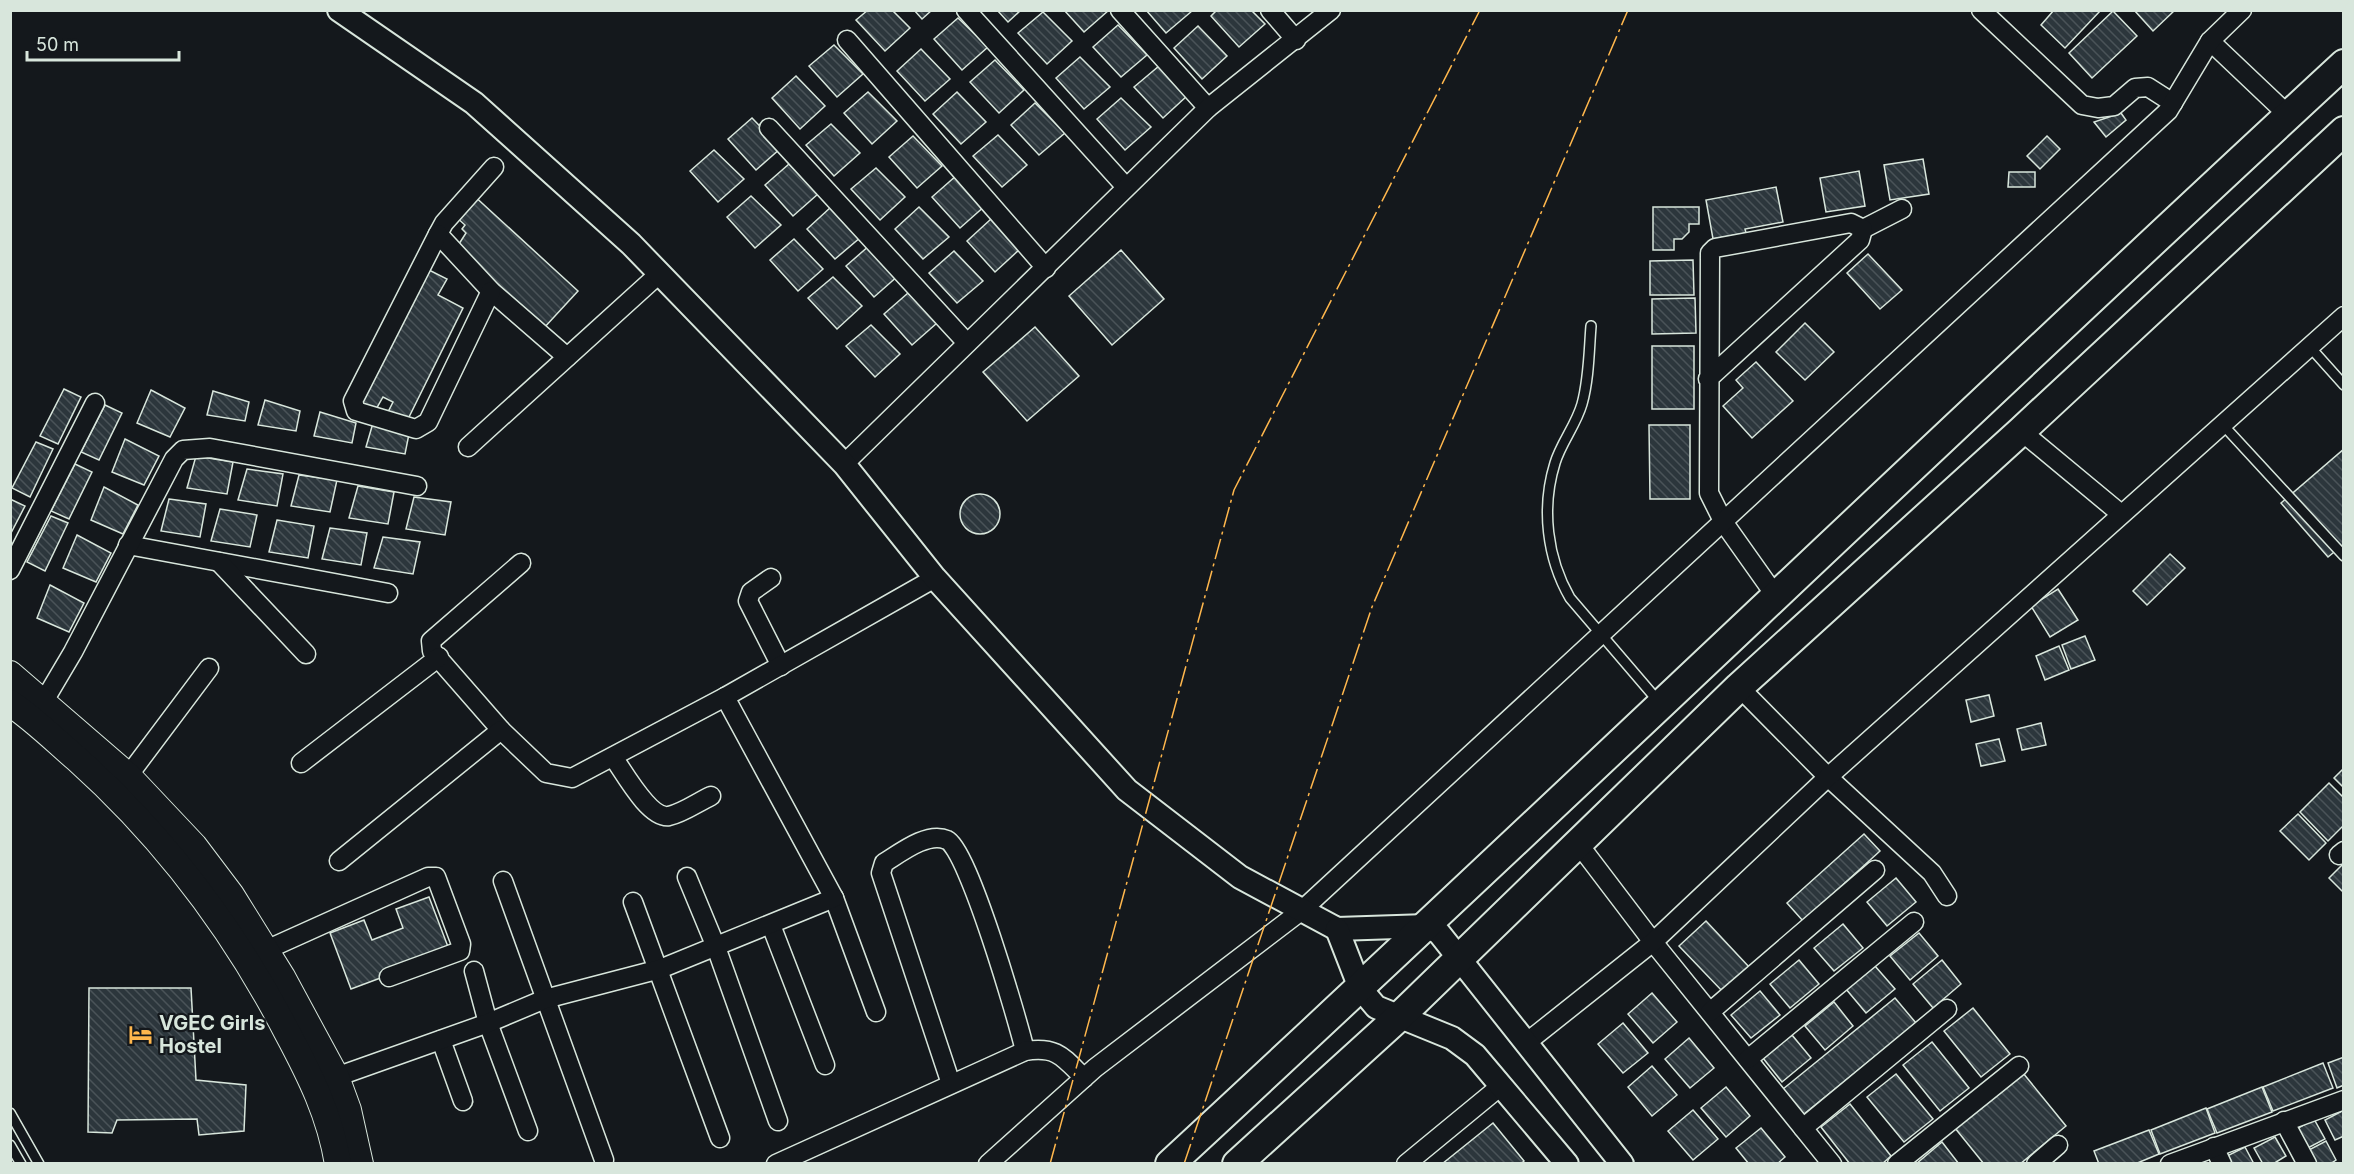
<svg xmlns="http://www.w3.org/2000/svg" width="2354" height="1174" font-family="Inter,sans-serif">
  <defs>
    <pattern id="building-back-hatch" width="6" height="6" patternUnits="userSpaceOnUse" patternTransform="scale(1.5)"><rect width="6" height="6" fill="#2c363c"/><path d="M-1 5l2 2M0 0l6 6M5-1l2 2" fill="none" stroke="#4a5358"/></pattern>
  </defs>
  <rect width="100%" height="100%" fill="#14181c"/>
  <g fill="url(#building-back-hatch)" stroke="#d8e6dc" stroke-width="1.5">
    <polygon points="868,10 892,10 910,28 885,51 856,20"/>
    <polygon points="914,10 932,10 922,19"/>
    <polygon points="997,10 1021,10 1008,22"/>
    <polygon points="1064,10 1109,10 1084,32"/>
    <polygon points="1146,10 1192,10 1192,11 1166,33"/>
    <polygon points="1217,10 1251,10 1265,24 1239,47 1211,16"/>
    <polygon points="2054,10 2101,10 2065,48 2041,25"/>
    <polygon points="2134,10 2175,10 2153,31"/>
    <polygon points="2113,11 2137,36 2092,78 2069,53"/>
    <polygon points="1043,12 1072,41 1047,64 1018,33"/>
    <polygon points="958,18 988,47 962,70 934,39"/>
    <polygon points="1118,25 1147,55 1121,77 1093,47"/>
    <polygon points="1198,26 1227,56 1202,79 1174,48"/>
    <polygon points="834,45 863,74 837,97 809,66"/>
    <polygon points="921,49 950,79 925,101 897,71"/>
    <polygon points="1080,57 1110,87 1084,109 1056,78"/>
    <polygon points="995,60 1024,90 999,113 970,82"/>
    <polygon points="1159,66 1188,95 1163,118 1134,87"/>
    <polygon points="796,76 825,106 800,129 772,98"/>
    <polygon points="868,92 897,121 872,144 844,113"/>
    <polygon points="957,92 986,122 961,144 933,114"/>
    <polygon points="1121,98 1151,127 1125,150 1097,119"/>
    <polygon points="1035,103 1065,133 1039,155 1011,125"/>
    <polygon points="2121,113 2126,120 2106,137 2094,122"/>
    <polygon points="752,118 781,148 756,170 728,139"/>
    <polygon points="831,124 860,153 834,176 806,145"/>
    <polygon points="998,135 1027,165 1002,187 973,156"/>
    <polygon points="913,136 942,166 917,188 889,157"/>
    <polygon points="2047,136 2060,149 2040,169 2027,156"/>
    <polygon points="714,150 744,179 718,202 690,171"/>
    <polygon points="1923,159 1929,194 1890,200 1884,165"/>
    <polygon points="789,164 818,194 793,216 765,185"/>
    <polygon points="876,168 905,197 880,220 851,189"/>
    <polygon points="1859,171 1865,206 1826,212 1820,178"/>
    <polygon points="2009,172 2035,172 2035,187 2008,187"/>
    <polygon points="957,175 986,205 960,228 932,197"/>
    <polygon points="1776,187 1783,222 1745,229 1746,233 1713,239 1706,200"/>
    <polygon points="471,193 578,291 543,329 455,250 466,233 462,229 465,225 455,216"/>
    <polygon points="751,196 781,225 755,248 727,217"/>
    <polygon points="831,207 861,237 835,259 807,229"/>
    <polygon points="919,207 949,237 923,259 895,229"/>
    <polygon points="1653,207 1699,207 1699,224 1689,224 1689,232 1682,239 1674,239 1674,250 1653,250"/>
    <polygon points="991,219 1020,249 995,272 967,241"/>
    <polygon points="794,239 823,269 798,291 770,260"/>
    <polygon points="870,245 899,275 874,297 846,266"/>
    <polygon points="1121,250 1164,299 1112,345 1069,296"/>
    <polygon points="954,251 983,281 957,303 929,273"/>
    <polygon points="1868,254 1902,290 1880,309 1847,273"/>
    <polygon points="1693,260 1694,295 1650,295 1650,261"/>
    <polygon points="423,267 447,279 438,295 463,308 407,421 388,412 393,402 383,397 375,411 356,402"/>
    <polygon points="833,277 862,306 837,329 808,298"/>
    <polygon points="908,293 937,323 912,345 884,314"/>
    <polygon points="1695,298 1696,333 1652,334 1652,299"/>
    <polygon points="1805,323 1834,352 1805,380 1776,352"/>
    <polygon points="871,325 900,354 875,377 846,346"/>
    <polygon points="1035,327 1079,376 1027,421 983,372"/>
    <rect x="1652" y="346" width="42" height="63"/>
    <polygon points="1756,362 1793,401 1752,438 1723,406 1743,388 1736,380"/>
    <polygon points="64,389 81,397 58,444 40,436"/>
    <polygon points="151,390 185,408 170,437 137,423"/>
    <polygon points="213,391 249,402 245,421 207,415"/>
    <polygon points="265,400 300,411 296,431 258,425"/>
    <polygon points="105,405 122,413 99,460 81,452"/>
    <polygon points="320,412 356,423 352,443 314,436"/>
    <polygon points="373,423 409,434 405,454 366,447"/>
    <polygon points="1649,425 1690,425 1690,499 1650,499"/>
    <polygon points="125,439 159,456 144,485 112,472"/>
    <polygon points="36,442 53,449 30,497 12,488"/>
    <polygon points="2344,449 2344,544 2328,557 2281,503"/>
    <polygon points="196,456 233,462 227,494 187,488"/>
    <polygon points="75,464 92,472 69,519 51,511"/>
    <polygon points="247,469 283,474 277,506 238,500"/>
    <polygon points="299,475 337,480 330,512 291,506"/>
    <polygon points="358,486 394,492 388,524 349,518"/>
    <polygon points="104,487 138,505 123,534 91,520"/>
    <circle cx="980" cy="514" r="20"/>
    <polygon points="414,497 451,502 445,535 406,529"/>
    <polygon points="10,499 25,506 10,535"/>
    <polygon points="169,499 206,504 200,537 161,531"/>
    <polygon points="220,509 257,515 250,547 211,541"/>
    <polygon points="51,516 68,523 45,571 27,562"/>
    <polygon points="277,520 314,526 308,558 269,552"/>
    <polygon points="330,528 367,533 361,565 322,559"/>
    <polygon points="77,535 111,553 96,582 63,568"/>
    <polygon points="383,537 420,542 413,574 374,568"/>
    <polygon points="2170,554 2185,568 2147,605 2133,591"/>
    <polygon points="50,585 84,603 69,632 37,618"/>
    <polygon points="2058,589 2078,620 2050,637 2031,606"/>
    <polygon points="2085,636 2095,660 2071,669 2062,645"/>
    <polygon points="2059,646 2069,670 2045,680 2036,656"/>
    <polygon points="1989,695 1994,716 1971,722 1966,700"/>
    <polygon points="2041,723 2046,745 2022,750 2017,729"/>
    <polygon points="1999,739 2005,761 1981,766 1976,744"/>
    <polygon points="2344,768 2344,788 2334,778"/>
    <polygon points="2329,783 2344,798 2344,825 2328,841 2300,812"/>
    <polygon points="2298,814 2326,843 2309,860 2280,831"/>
    <polygon points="1864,834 1880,851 1803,921 1787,903"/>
    <polygon points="2344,863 2344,893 2329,878"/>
    <polygon points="1896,878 1916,902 1887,926 1867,902"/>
    <polygon points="429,897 450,952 351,989 330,933 364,920 372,940 403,928 396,909"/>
    <polygon points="1706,921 1750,968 1724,993 1679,946"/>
    <polygon points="1843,924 1863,948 1834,971 1814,948"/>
    <polygon points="1919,933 1938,956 1910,980 1890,956"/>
    <polygon points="1799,960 1819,984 1790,1008 1770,984"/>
    <polygon points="1942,960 1961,984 1933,1008 1913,984"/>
    <polygon points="1875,966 1895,989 1866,1013 1846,989"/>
    <polygon points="89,988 191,988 196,1080 246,1085 244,1131 199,1135 197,1119 117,1120 112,1133 88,1132"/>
    <polygon points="1760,991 1780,1015 1751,1038 1731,1015"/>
    <polygon points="1652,993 1677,1022 1653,1043 1628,1014"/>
    <polygon points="1895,998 1916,1023 1804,1114 1783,1089"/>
    <polygon points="1834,1002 1853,1026 1825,1050 1805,1026"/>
    <polygon points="1973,1008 2010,1054 1981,1077 1944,1031"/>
    <polygon points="1623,1023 1648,1053 1623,1073 1598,1044"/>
    <polygon points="1792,1035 1811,1058 1782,1082 1763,1058"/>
    <polygon points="1689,1038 1714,1068 1690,1088 1665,1059"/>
    <polygon points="1932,1042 1969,1088 1940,1111 1903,1065"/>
    <polygon points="2344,1057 2344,1085 2337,1088 2328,1063"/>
    <polygon points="2323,1063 2333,1088 2273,1111 2263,1087"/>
    <polygon points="1652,1066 1677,1095 1652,1116 1628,1087"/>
    <polygon points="2023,1073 2066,1126 2020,1164 1984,1164 1955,1128"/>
    <polygon points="1896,1074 1933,1119 1904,1142 1867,1097"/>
    <polygon points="1726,1087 1750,1116 1726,1137 1701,1108"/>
    <polygon points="2262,1087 2272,1112 2217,1133 2207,1109"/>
    <polygon points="1850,1104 1891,1156 1882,1164 1850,1164 1821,1127"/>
    <polygon points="2206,1108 2215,1133 2160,1154 2151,1130"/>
    <polygon points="1693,1110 1718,1139 1693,1160 1668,1131"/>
    <polygon points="2344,1110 2344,1136 2335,1140 2325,1120"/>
    <polygon points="2314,1119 2325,1139 2304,1150 2293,1131"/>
    <polygon points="1493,1123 1524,1161 1521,1164 1442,1164"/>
    <polygon points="1761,1128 1785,1157 1777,1164 1749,1164 1736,1148"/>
    <polygon points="2149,1130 2159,1154 2135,1164 2099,1164 2094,1151"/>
    <polygon points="2275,1137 2286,1156 2273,1164 2263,1164 2254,1148"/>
    <polygon points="2326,1141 2336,1160 2330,1164 2311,1164 2305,1152"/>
    <polygon points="1942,1142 1959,1164 1916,1164"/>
    <polygon points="2245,1147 2254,1164 2226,1164 2223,1158"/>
  </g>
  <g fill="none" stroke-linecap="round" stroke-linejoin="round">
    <defs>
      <g id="service">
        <path d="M1591,326C1589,351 1589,379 1582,404C1576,425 1561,443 1555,463C1541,508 1547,558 1570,598L1659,702"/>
        <polyline points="2310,347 2344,385"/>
        <polyline points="2224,426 2344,556"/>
        <polyline points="10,1113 39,1164"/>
        <polyline points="10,1145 21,1164"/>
      </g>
      <g id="minor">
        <polyline points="966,10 1126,187"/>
        <polyline points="1120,10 1208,108"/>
        <polyline points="1270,10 1296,40"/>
        <polyline points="1981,10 2082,105 2098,108 2114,106 2135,88 2148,87 2173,103"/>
        <polyline points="847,40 1046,268"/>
        <polyline points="2210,41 2288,115"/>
        <polyline points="769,128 967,343"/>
        <polyline points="494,167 444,223 438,234 491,291 567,357"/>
        <polyline points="1863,229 1902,209"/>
        <polyline points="438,234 353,401 356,411 416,429 428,422 491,291"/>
        <polyline points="1708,379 1860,240 1863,229 1851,223 1715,248 1710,253 1709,493 1724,523 1775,595"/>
        <polyline points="2021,431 2121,514"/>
        <polyline points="468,447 659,274"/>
        <polyline points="844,464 1208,108 1331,10"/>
        <polyline points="128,545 388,593"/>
        <polyline points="219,562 306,654"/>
        <polyline points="10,570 95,403"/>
        <polyline points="771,578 751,592 748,601 781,666"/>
        <polyline points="1739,687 1828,777 1932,873 1947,896"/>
        <polyline points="725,697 834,898 876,1012"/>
        <polyline points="44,701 73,652 174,459 183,450 210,448 417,486"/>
        <polyline points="501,730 432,651 431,641 521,563"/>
        <path d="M613,757C624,772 649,819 669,816C683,813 698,802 711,796"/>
        <polyline points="301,763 439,657"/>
        <polyline points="128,776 209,668"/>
        <polyline points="1577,842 1653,942 1832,1164"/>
        <polyline points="2339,855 2344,851"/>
        <polyline points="339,861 501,730 546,773 572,778 725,697 935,578"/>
        <polyline points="687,877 716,947 778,1121"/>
        <polyline points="503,881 604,1160"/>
        <polyline points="633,902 720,1138"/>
        <polyline points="771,925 825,1065"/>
        <polyline points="266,950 428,877 436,877 461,944 460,951 389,977"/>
        <polyline points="474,971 488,1023 528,1131"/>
        <polyline points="1710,1012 1875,870"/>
        <polyline points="441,1040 463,1101"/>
        <polyline points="1526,1043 1653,942 1828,777 2344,316"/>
        <polyline points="1748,1059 1914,922"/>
        <polyline points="336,1077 488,1023 545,999 660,969 834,898"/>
        <path d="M951,1084L881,873L884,863C900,853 928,831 947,840C968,849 1018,1021 1025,1051"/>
        <polyline points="2284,1121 2307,1164"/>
        <polyline points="1803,1128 1947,1009"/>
        <polyline points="2214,1147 2222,1164"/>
        <path d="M776,1164L1025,1051C1057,1046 1063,1057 1084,1078"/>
        <polyline points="988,1164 1095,1068 1301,911 2168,111 2210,41 2242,10"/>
        <polyline points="1406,1164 1502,1085"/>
        <polyline points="1897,1164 2019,1066"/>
        <polyline points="2036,1164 2058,1145"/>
        <polyline points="2170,1164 2344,1100"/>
      </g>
      <g id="tertiary">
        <polyline points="339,10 474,103 631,244 844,464 935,578 1127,790 1240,877 1337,929 1427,926 1439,933 1622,1164"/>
        <polyline points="1337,929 1360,988 1376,1007 1452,1038 1475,1055 1567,1164"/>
      </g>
      <g id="secondary">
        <polyline points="10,674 128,776 194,846 231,895 282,977 336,1077 348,1110 360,1164"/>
        <path d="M10,703C34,719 55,740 77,759C165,838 233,928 287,1032C310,1075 330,1115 338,1164"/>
      </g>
      <g id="primary">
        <path d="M1170,1164C1564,800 1950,428 2344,64"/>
        <polyline points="1237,1164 1400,1016 1739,687 2021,431 2344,131"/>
      </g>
    </defs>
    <use href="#service" stroke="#d8e6dc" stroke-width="12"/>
    <use href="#minor" stroke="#d8e6dc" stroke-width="21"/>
    <use href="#tertiary" stroke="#d8e6dc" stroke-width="26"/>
    <use href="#secondary" stroke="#d8e6dc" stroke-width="28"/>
    <use href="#primary" stroke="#d8e6dc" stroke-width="32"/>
    <use href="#service" stroke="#14181c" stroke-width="9"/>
    <use href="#minor" stroke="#14181c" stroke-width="18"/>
    <use href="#tertiary" stroke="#14181c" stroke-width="22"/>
    <use href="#secondary" stroke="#14181c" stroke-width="26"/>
    <use href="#primary" stroke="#14181c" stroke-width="28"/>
    <g stroke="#ffb74d" stroke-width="1.5" stroke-dasharray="21 4.5 3 4.5" stroke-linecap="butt">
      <polyline points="1050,1164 1234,490 1480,10"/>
      <polyline points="1184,1164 1372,607 1628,10"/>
    </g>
  </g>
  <defs>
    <symbol id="hotel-bare" viewBox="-9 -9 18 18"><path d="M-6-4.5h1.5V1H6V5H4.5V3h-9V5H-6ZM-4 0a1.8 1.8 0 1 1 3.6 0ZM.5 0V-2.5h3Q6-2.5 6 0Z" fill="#ffb74d" stroke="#14181c" stroke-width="2.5" paint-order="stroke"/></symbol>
  </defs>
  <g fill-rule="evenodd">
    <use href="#hotel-bare" x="124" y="1018" width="33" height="33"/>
  </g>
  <g text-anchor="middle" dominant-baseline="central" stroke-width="4.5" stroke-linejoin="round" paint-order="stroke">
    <g font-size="20" font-weight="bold" fill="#d8e6dc" stroke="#14181c" text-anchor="start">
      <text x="159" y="1023">VGEC Girls<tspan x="159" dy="23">Hostel</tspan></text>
    </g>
  </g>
  <rect width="2354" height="1174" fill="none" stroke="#d8e6dc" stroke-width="24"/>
  <path d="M27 51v9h152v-9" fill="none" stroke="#d8e6dc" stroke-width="3"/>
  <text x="36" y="51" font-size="18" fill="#d8e6dc" stroke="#14181c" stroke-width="4.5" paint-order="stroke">50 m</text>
</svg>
